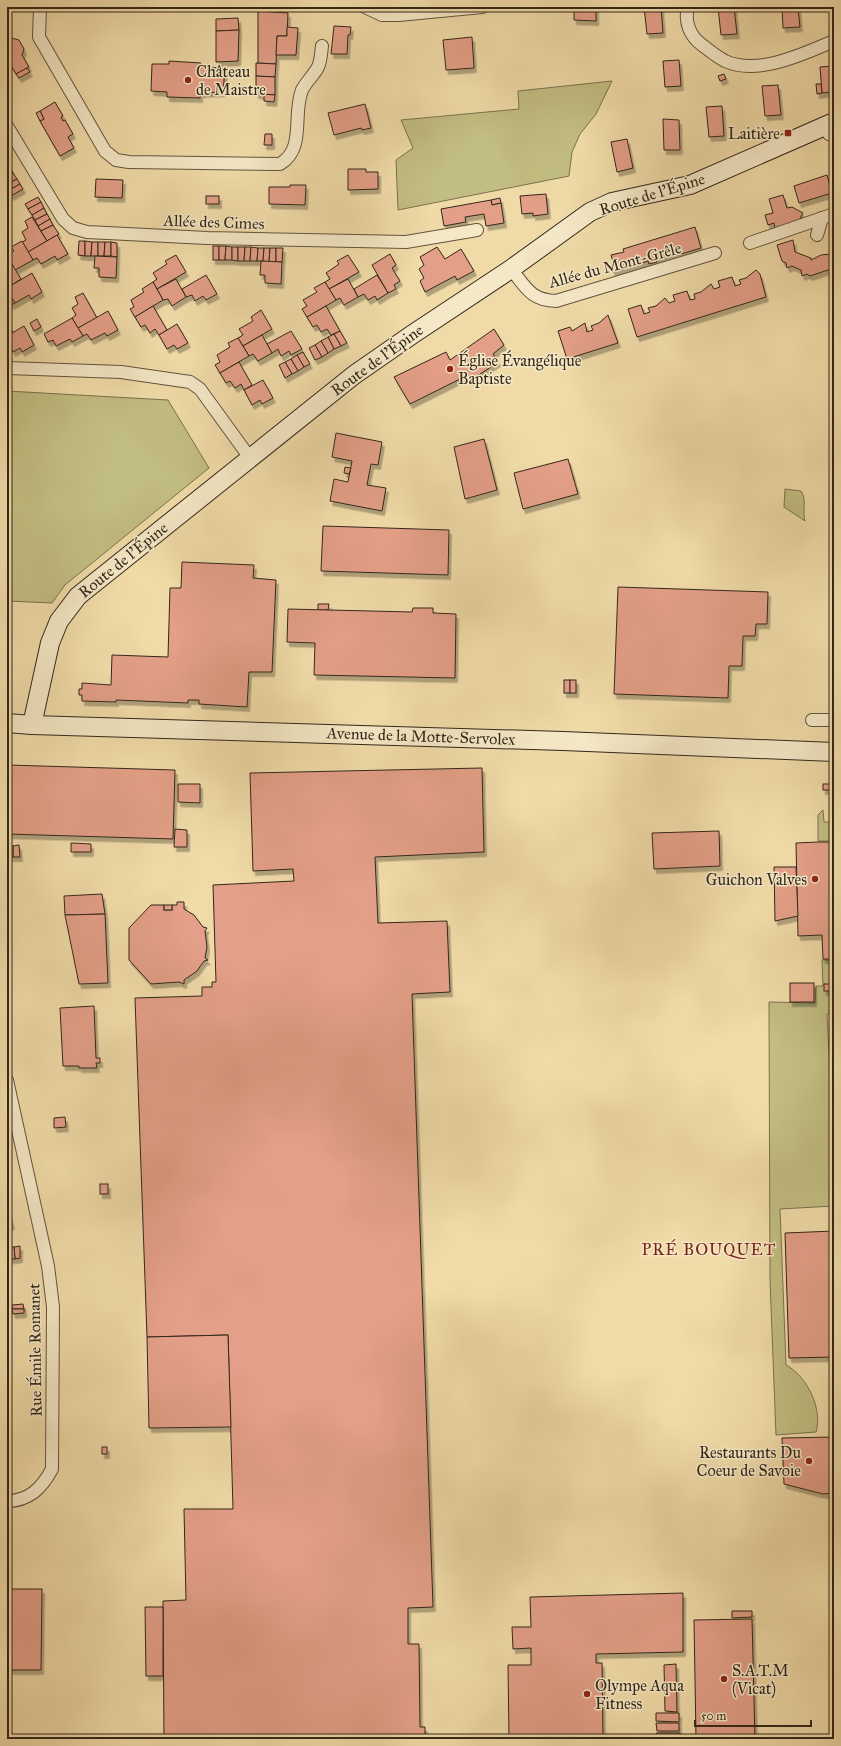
<svg xmlns="http://www.w3.org/2000/svg" width="841" height="1746" font-family="'IM FELL Great Primer',serif">
  <defs>
    <filter id="shadow"><feDropShadow dx="2.5" dy="4.5" stdDeviation="0" flood-color="#0004"/></filter>
  </defs>
  <rect width="100%" height="100%" fill="#f0dba8"/>
  <filter id="stains"><feTurbulence type="fractalNoise" baseFrequency=".005" numOctaves="4"/><feColorMatrix values="0 0 0 0 .2 0 0 0 0 .09 0 0 0 0 .02 0 0 0 .5 -.17"/></filter>
  <radialGradient id="worn" r=".72"><stop offset=".6" stop-color="#630" stop-opacity="0"/><stop offset="1" stop-color="#630" stop-opacity=".3"/></radialGradient>
  <g fill="#c2bd82" stroke="#7a724e">
    <polygon points="612,81 596,114 580,134 572,152 569,176 398,210 396,160 413,148 401,120 519,109 518,91"/>
    <polygon points="7,391 168,400 209,468 65,585 52,603 7,601"/>
    <path d="M785,489L801,491C807,499 802,511 805,521L784,507Z"/>
    <polygon points="823,810 824,822 834,822 834,841 818,841 818,815"/>
    <path d="M822,960H834V1013L827,1014L834,1148V1206L780,1209L786,1365C807,1376 823,1409 816,1432L776,1435L770,1280L769,1002L815,1003L816,986H823Z"/>
  </g>
  <g fill="#e39f87" stroke="#32271a" filter="url(#shadow)">
    <polygon points="258,7 274,7 274,12 258,11"/>
    <polygon points="574,7 596,7 596,21 574,20"/>
    <polygon points="644,7 661,7 663,33 647,34"/>
    <polygon points="718,7 734,7 737,34 721,35"/>
    <polygon points="782,7 798,7 800,27 783,28"/>
    <polygon points="258,11 288,13 287,36 277,36 276,64 258,63"/>
    <polygon points="238,18 239,30 216,31 216,19"/>
    <polygon points="334,26 351,27 350,35 348,35 347,54 331,54"/>
    <polygon points="287,27 298,28 296,55 276,55 277,36 287,36"/>
    <polygon points="239,30 238,61 216,62 216,31"/>
    <polygon points="7,37 19,40 24,49 22,55 29,67 16,74 7,59"/>
    <polygon points="472,37 474,68 446,70 443,40"/>
    <polygon points="679,60 681,86 665,87 663,61"/>
    <polygon points="169,61 201,63 201,66 225,69 223,92 200,93 200,98 167,97 167,92 151,91 152,64 169,64"/>
    <polygon points="256,63 276,64 275,77 256,76"/>
    <polygon points="834,66 834,92 822,93 820,67"/>
    <polygon points="27,68 30,72 19,78 16,74"/>
    <polygon points="724,74 726,79 720,81 718,76"/>
    <polygon points="256,76 275,77 275,95 256,94"/>
    <polygon points="816,84 821,84 822,93 817,94"/>
    <polygon points="778,85 781,115 765,116 762,86"/>
    <polygon points="264,94 275,95 274,102 264,101"/>
    <polygon points="55,102 63,116 61,117 63,121 65,120 73,134 68,137 74,148 60,156 40,121 44,119 40,111"/>
    <polygon points="365,104 371,128 362,130 361,128 334,135 328,113"/>
    <polygon points="722,106 724,136 709,137 706,107"/>
    <polygon points="40,111 44,119 40,121 36,113"/>
    <polygon points="663,119 679,120 680,150 664,150"/>
    <polygon points="265,134 272,134 272,145 264,145"/>
    <polygon points="627,139 633,168 617,172 611,142"/>
    <polygon points="10,167 13,173 7,177 7,169"/>
    <polygon points="348,169 366,169 366,172 378,172 378,189 348,190"/>
    <polygon points="13,173 17,179 7,184 7,177"/>
    <polygon points="827,175 830,186 834,185 834,198 832,193 799,203 794,186"/>
    <polygon points="17,179 20,184 8,191 7,184"/>
    <polygon points="96,179 123,180 122,198 95,197"/>
    <polygon points="20,184 23,189 11,196 8,191"/>
    <polygon points="290,185 306,185 305,205 269,204 269,187 290,187"/>
    <polygon points="546,194 548,214 533,216 533,213 522,214 520,196"/>
    <polygon points="783,195 787,208 792,207 803,213 796,226 788,224 775,228 774,223 768,225 765,215 773,213 769,199"/>
    <rect x="206" y="196" width="13" height="8"/>
    <polygon points="38,197 41,202 28,209 25,204"/>
    <polygon points="500,198 501,203 492,205 491,200"/>
    <polygon points="491,200 492,205 501,203 504,223 486,226 484,214 465,217 466,222 444,226 441,209"/>
    <polygon points="41,202 44,208 32,215 28,209"/>
    <polygon points="44,208 47,214 35,220 32,215"/>
    <polygon points="47,214 50,219 38,226 35,220"/>
    <polygon points="32,217 47,241 28,252 22,242 26,240 22,232 28,228 25,221"/>
    <polygon points="50,219 53,225 41,231 38,226"/>
    <polygon points="53,225 59,234 47,241 41,231"/>
    <polygon points="695,227 701,248 681,254 680,251 656,259 657,262 649,264 648,261 613,272 611,266 614,265 611,255 624,252 623,249"/>
    <polygon points="57,235 68,254 57,260 55,256 41,264 37,258 33,260 28,252"/>
    <polygon points="793,240 795,252 811,258 811,260 821,255 831,254 834,246 834,271 831,269 810,276 807,274 802,276 801,270 792,266 787,268 786,263 782,261 777,245"/>
    <polygon points="22,241 33,260 15,270 7,255 14,251 11,247"/>
    <polygon points="79,241 85,241 85,256 78,255"/>
    <polygon points="85,241 92,242 91,256 85,256"/>
    <polygon points="92,242 98,242 98,256 91,256"/>
    <polygon points="98,242 105,242 104,256 98,256"/>
    <polygon points="105,242 111,242 111,256 104,256"/>
    <polygon points="111,242 117,243 117,257 111,256"/>
    <rect x="213" y="246" width="6" height="14"/>
    <polygon points="219,246 226,246 225,260 219,260"/>
    <polygon points="226,246 232,247 232,260 225,260"/>
    <polygon points="232,247 238,247 238,261 232,260"/>
    <polygon points="238,247 245,247 244,261 238,261"/>
    <polygon points="245,247 251,247 250,261 244,261"/>
    <polygon points="251,247 258,248 257,261 250,261"/>
    <polygon points="437,247 445,259 461,249 474,271 457,280 455,276 425,292 420,281 424,278 419,269 424,265 420,257"/>
    <polygon points="258,248 264,248 263,261 257,261"/>
    <polygon points="264,248 270,248 269,262 263,261"/>
    <polygon points="270,248 276,248 276,262 269,262"/>
    <polygon points="276,248 283,248 282,262 276,262"/>
    <polygon points="390,254 396,265 392,268 400,281 394,285 396,289 388,293 372,265"/>
    <polygon points="176,255 186,272 157,289 153,282 157,279 153,273 167,264 165,261"/>
    <polygon points="348,255 359,272 329,289 325,282 330,279 326,273 339,264 337,261"/>
    <polygon points="7,256 21,279 7,288"/>
    <polygon points="95,256 117,257 116,278 99,277 99,268 94,268"/>
    <polygon points="261,261 282,262 281,284 265,283 265,275 260,275"/>
    <polygon points="756,270 760,274 766,297 637,337 628,309 641,305 644,314 650,312 648,308 656,306 665,298 669,303 675,301 673,295 687,291 690,300 695,299 694,294 701,292 711,284 714,289 720,287 718,281 732,277 735,286 741,284 739,280 746,278"/>
    <polygon points="32,273 42,292 31,299 29,295 15,303 11,297 7,299 7,288"/>
    <polygon points="206,275 217,294 206,300 203,296 195,301 192,295 186,297 182,289"/>
    <polygon points="377,275 388,293 377,300 375,296 368,300 364,294 358,297 354,289"/>
    <polygon points="176,279 186,297 172,306 168,299 163,300 157,289"/>
    <polygon points="348,279 358,297 344,305 340,298 336,300 329,289"/>
    <polygon points="153,282 163,300 135,317 130,309 134,307 131,300 144,292 142,289"/>
    <polygon points="325,282 336,300 307,317 302,309 307,306 303,300 317,292 314,288"/>
    <polygon points="83,293 97,318 78,328 72,318 76,315 72,308 78,304 75,297"/>
    <polygon points="11,297 15,303 11,305 7,299"/>
    <polygon points="153,306 167,330 159,335 155,329 150,333 145,325 141,327 135,317"/>
    <polygon points="326,306 340,331 331,335 327,329 321,332 317,325 313,327 307,317"/>
    <polygon points="261,310 272,329 243,346 238,338 243,335 239,329 253,321 251,317"/>
    <polygon points="108,311 118,330 107,336 105,333 91,340 87,334 83,336 78,328"/>
    <polygon points="608,315 618,343 567,359 558,331 570,327 572,331 585,323 587,332 593,330 591,326 599,323"/>
    <polygon points="72,318 83,336 72,342 70,339 56,346 53,340 48,342 44,334"/>
    <polygon points="37,319 41,327 34,331 30,323"/>
    <polygon points="7,322 13,332 7,336"/>
    <polygon points="177,324 188,343 177,349 174,345 167,349 159,335"/>
    <polygon points="24,326 34,345 22,352 20,348 13,352 7,341 7,336"/>
    <polygon points="494,329 504,345 493,354 498,362 470,381 468,375 410,404 394,377 446,352 450,360"/>
    <polygon points="291,331 302,349 291,355 289,351 281,356 278,349 272,353 267,344"/>
    <polygon points="340,331 347,343 341,346 334,334"/>
    <polygon points="334,334 341,346 334,349 328,337"/>
    <polygon points="262,335 272,353 258,361 253,354 249,356 243,346"/>
    <polygon points="328,337 334,349 328,353 321,341"/>
    <polygon points="238,338 249,356 220,373 215,365 220,362 217,355 230,347 228,343"/>
    <polygon points="321,341 328,353 322,357 315,345"/>
    <polygon points="315,345 322,357 315,360 309,348"/>
    <polygon points="303,352 310,364 304,367 297,355"/>
    <polygon points="297,355 304,367 298,371 291,359"/>
    <polygon points="291,359 298,371 292,374 285,362"/>
    <polygon points="239,362 252,385 244,390 241,384 235,388 230,381 226,383 220,373"/>
    <polygon points="285,362 292,374 285,378 279,365"/>
    <polygon points="263,380 273,398 262,404 260,400 252,405 244,390"/>
    <polygon points="336,433 382,442 378,465 371,464 367,485 386,488 382,511 330,501 334,479 348,482 352,461 332,457"/>
    <polygon points="484,439 497,490 465,499 454,447"/>
    <polygon points="568,459 578,494 523,509 514,473"/>
    <polygon points="345,467 351,468 349,474 344,473"/>
    <polygon points="323,526 449,530 448,575 321,571"/>
    <polygon points="182,562 254,565 253,578 276,580 272,672 249,672 247,707 199,704 199,700 188,700 188,703 116,700 116,702 82,701 82,695 79,695 79,689 82,689 82,683 111,685 112,655 168,657 170,588 181,588"/>
    <polygon points="618,587 768,592 767,624 756,624 755,636 743,636 742,666 729,666 728,698 614,694"/>
    <polygon points="318,604 329,604 328,610 318,610"/>
    <polygon points="413,608 433,608 433,613 456,614 455,678 314,675 315,643 287,642 288,609 412,612"/>
    <rect x="564" y="680" width="6" height="13"/>
    <rect x="570" y="680" width="6" height="13"/>
    <polygon points="7,765 175,770 173,839 7,834"/>
    <polygon points="482,768 484,852 375,857 378,923 447,921 450,992 412,994 433,1607 408,1608 408,1644 419,1644 420,1727 425,1727 425,1739 164,1739 163,1601 186,1600 184,1509 233,1509 228,1335 147,1337 135,998 202,996 202,987 212,987 212,982 216,982 213,885 294,881 293,869 253,871 250,773"/>
    <polygon points="178,784 200,784 200,803 178,802"/>
    <rect x="823" y="784" width="11" height="6"/>
    <polygon points="175,829 187,830 187,847 174,847"/>
    <polygon points="719,831 720,866 654,869 652,833"/>
    <polygon points="819,842 834,842 834,959 823,959 822,935 798,936 796,843"/>
    <polygon points="71,843 91,844 91,852 71,852"/>
    <polygon points="19,845 20,857 13,857 13,846"/>
    <rect x="7" y="846" width="6" height="11"/>
    <polygon points="774,867 796,867 798,916 775,921"/>
    <polygon points="102,894 105,914 65,915 64,896"/>
    <polygon points="177,902 184,902 184,909 194,915 203,927 207,928 205,931 207,947 205,958 208,960 204,961 197,971 184,980 184,984 179,982 151,984 129,960 129,928 151,905 164,905 164,910 172,910 172,905 177,905"/>
    <rect x="164" y="905" width="8" height="5"/>
    <polygon points="105,914 108,983 79,984 65,915"/>
    <rect x="790" y="983" width="24" height="19"/>
    <rect x="824" y="984" width="10" height="7"/>
    <polygon points="94,1006 96,1058 100,1058 100,1063 96,1063 97,1068 79,1068 79,1066 63,1066 60,1008"/>
    <polygon points="832,1107 834,1107 834,1145 833,1145"/>
    <polygon points="65,1117 66,1127 54,1128 54,1118"/>
    <rect x="100" y="1184" width="8" height="10"/>
    <polygon points="7,1207 12,1225 7,1226"/>
    <polygon points="834,1231 834,1357 789,1358 785,1233"/>
    <polygon points="20,1246 20,1258 15,1259 14,1247"/>
    <polygon points="8,1247 14,1247 15,1259 8,1259"/>
    <polygon points="23,1304 24,1309 12,1309 12,1305"/>
    <polygon points="12,1309 24,1309 24,1313 13,1314"/>
    <polygon points="228,1335 231,1427 149,1428 147,1337"/>
    <polygon points="834,1437 834,1493 823,1494 784,1484 782,1438"/>
    <rect x="102" y="1447" width="5" height="7"/>
    <polygon points="7,1589 42,1589 41,1670 7,1670"/>
    <polygon points="683,1593 683,1652 596,1654 596,1663 602,1663 603,1739 509,1739 508,1665 531,1665 531,1648 513,1649 512,1627 531,1627 530,1597"/>
    <polygon points="145,1607 163,1607 163,1676 146,1676"/>
    <polygon points="732,1611 752,1611 752,1617 732,1618"/>
    <polygon points="752,1619 755,1739 696,1739 694,1620"/>
    <polygon points="676,1664 677,1712 665,1711 664,1665"/>
    <polygon points="656,1713 679,1713 679,1722 656,1721"/>
    <polygon points="656,1723 679,1723 679,1731 657,1731"/>
    <polygon points="656,1733 680,1733 680,1739 657,1739"/>
  </g>
  <g fill="none" stroke-linecap="round" stroke-linejoin="round">
    <defs>
      <g id="street">
        <path d="M40,7L39,37L105,151L116,160L129,162L280,164C306,148 292,116 302,90C306,82 314,75 318,67C321,61 321,53 322,46"/>
        <polyline points="365,7 382,15 399,15 482,7"/>
        <path d="M688,7C684,22 690,36 702,45C709,50 717,57 725,61C758,76 803,54 834,41"/>
        <polyline points="7,126 63,219 73,228 87,232 207,238 406,242 477,230"/>
        <polyline points="823,126 829,134 834,136"/>
        <polyline points="817,235 822,218"/>
        <polyline points="750,243 834,214"/>
        <path d="M511,269C526,287 530,300 556,301L715,253"/>
        <polyline points="7,368 121,372 190,382 200,389 250,458"/>
        <polyline points="812,720 834,720"/>
        <path d="M7,1080L48,1266L53,1307L52,1469C42,1488 29,1501 7,1501"/>
      </g>
      <g id="secondary">
        <polyline points="7,723 32,725 563,741 834,752"/>
        <polyline points="32,725 50,643 59,621 78,596 354,375 413,334 511,269 590,212 612,202 690,185 834,122"/>
      </g>
    </defs>
    <use href="#street" stroke="#62543e" stroke-width="14"/>
    <use href="#secondary" stroke="#32271a" stroke-width="20"/>
    <use href="#street" stroke="#f5e8c6" stroke-width="12"/>
    <use href="#secondary" stroke="#f5e8c6" stroke-width="18"/>
  </g>
  <g fill="#8f2418" stroke="#f5e8c6" stroke-width="1.5">
    <circle cx="188" cy="80" r="4"/>
    <rect x="784" y="129" width="8" height="8" rx="2"/>
    <circle cx="450" cy="369" r="4"/>
    <circle cx="815" cy="879" r="4"/>
    <circle cx="809" cy="1461" r="4"/>
    <circle cx="724" cy="1679" r="4"/>
    <circle cx="587" cy="1694" r="4"/>
  </g>
  <g text-anchor="middle" dominant-baseline="central" stroke-width="3" stroke-linejoin="round" paint-order="stroke">
    <g font-size="16" fill="#32271a" stroke="#f5e8c6" text-anchor="start">
      <text x="196" y="71">Château<tspan x="196" dy="18">de Maistre</tspan></text>
      <text x="780" y="133" text-anchor="end">Laitière</text>
      <text x="458" y="360">Église Évangélique<tspan x="458" dy="18">Baptiste</tspan></text>
      <text x="807" y="879" text-anchor="end">Guichon Valves</text>
      <text x="801" y="1452" text-anchor="end">Restaurants Du<tspan x="801" dy="18">Coeur de Savoie</tspan></text>
      <text x="732" y="1670">S.A.T.M<tspan x="732" dy="18">(Vicat)</tspan></text>
      <text x="595" y="1685">Olympe Aqua<tspan x="595" dy="18">Fitness</tspan></text>
    </g>
    <g font-size="16" fill="#32271a" stroke="#f5e8c6">
      <text transform="translate(652 194) rotate(-17)">Route de l'Épine</text>
      <text transform="translate(214 222) rotate(2)">Allée des Cimes</text>
      <text transform="translate(615 265) rotate(-15)">Allée du Mont-Grêle</text>
      <text transform="translate(377 360) rotate(-36)">Route de l'Épine</text>
      <text transform="translate(123 560) rotate(-39)">Route de l'Épine</text>
      <text transform="translate(421 736) rotate(2)">Avenue de la Motte-Servolex</text>
      <text transform="translate(35 1350) rotate(-91)">Rue Émile Romanet</text>
    </g>
    <g font-size="17" letter-spacing="1" fill="#7a1f14" stroke="#f5e8c6">
      <text x="709" y="1249">PRÉ BOUQUET</text>
    </g>
  </g>
  <rect width="841" height="1746" fill="none" stroke="#f0dba8" stroke-width="24"/>
  <rect x="8" y="8" width="825" height="1730" fill="none" stroke="#32271a" stroke-width="2"/>
  <rect x="12" y="12" width="817" height="1722" fill="none" stroke="#32271a"/>
  <path d="M695 1720v6h116v-6" fill="none" stroke="#32271a" stroke-width="2"/>
  <text x="701" y="1720" font-size="12" fill="#32271a" stroke="#f5e8c6" stroke-width="3" paint-order="stroke">50 m</text>
  <rect width="100%" height="100%" filter="url(#stains)"/>
  <rect width="100%" height="100%" fill="url(#worn)"/>
</svg>
